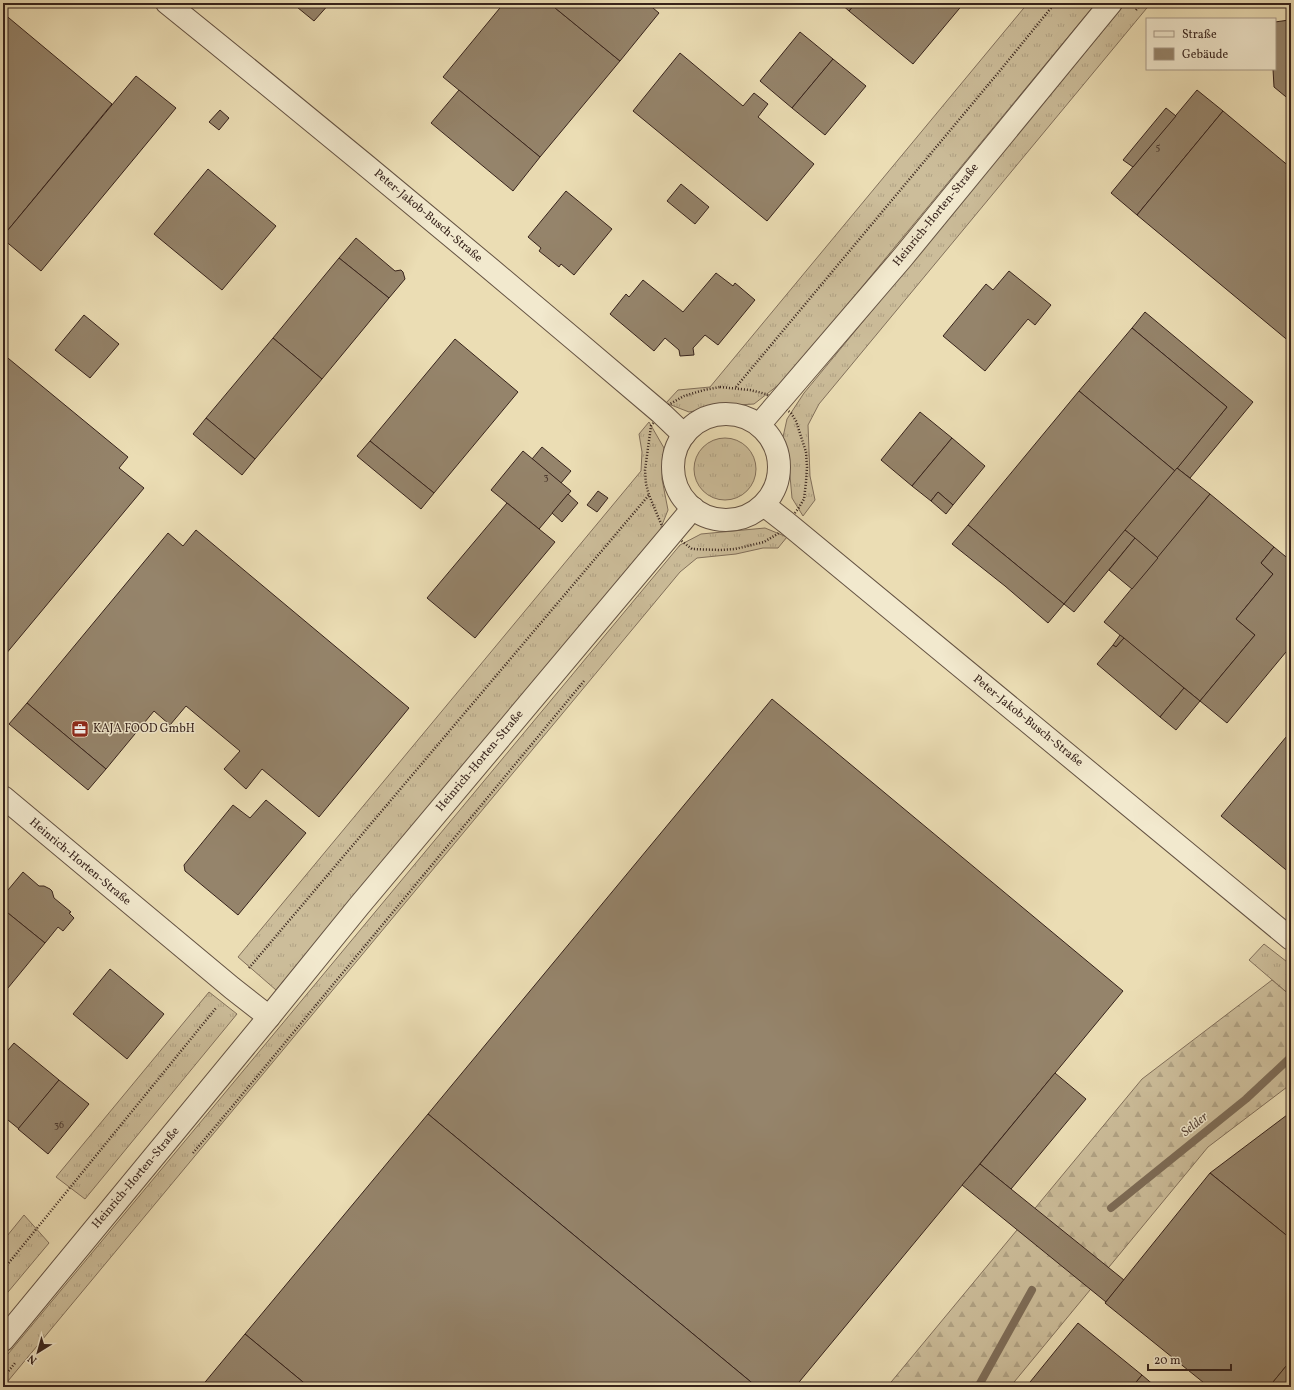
<svg xmlns="http://www.w3.org/2000/svg" width="1294" height="1390" font-family="Vollkorn,serif">
  <defs>
    <pattern id="grass-tufts" width="24" height="20" patternUnits="userSpaceOnUse"><rect width="24" height="20" fill="#ccbd9a"/><path d="M3 7l-1-3M5 7V3M7 7l1-3M15 17l-1-3M17 17v-4M19 17l1-3" fill="none" stroke="#b0a284"/></pattern>
    <pattern id="forest-firs" width="22" height="20" patternUnits="userSpaceOnUse"><rect width="22" height="20" fill="#ccbd9a"/><path d="M5 1l3.5 6h-7zM16 11l3.5 6h-7z" fill="#b0a284"/></pattern>
  </defs>
  <rect width="100%" height="100%" fill="#ebddb4"/>
  <filter id="stains"><feTurbulence type="fractalNoise" baseFrequency=".005" numOctaves="4"/><feColorMatrix values="0 0 0 0 .2 0 0 0 0 .09 0 0 0 0 .02 0 0 0 .5 -.17"/></filter>
  <radialGradient id="worn" r=".72"><stop offset=".6" stop-color="#630" stop-opacity="0"/><stop offset="1" stop-color="#630" stop-opacity=".3"/></radialGradient>
  <g fill="url(#grass-tufts)" stroke="#82705b">
    <polygon points="1028,3 1096,3 786,379 754,404 721,406 689,412 666,403 678,390 710,387"/>
    <polygon points="1126,3 1151,3 819,404 808,425 810,476 815,500 803,516 792,498 789,465 783,437 787,419 804,393"/>
    <polygon points="649,422 664,448 662,479 668,510 660,530 276,990 238,957 641,471 642,452 639,434"/>
    <circle cx="725" cy="469" r="31"/>
    <polygon points="765,528 787,537 778,548 763,548 736,554 697,558 680,572 3,1387 3,1360 680,545 701,534"/>
    <polygon points="1264,944 1291,965 1291,996 1249,960"/>
    <polygon points="209,992 237,1014 85,1199 56,1177"/>
    <polygon points="24,1215 49,1243 3,1298 3,1241"/>
  </g>
  <polygon fill="url(#forest-firs)" stroke="#82705b" points="1272,980 1291,996 1291,1084 1208,1147 1010,1387 887,1387 1142,1079"/>
  <g fill="none" stroke-linecap="round" stroke-linejoin="round">
    <g stroke="#7e6d58" stroke-width="8">
      <polyline points="1111,1208 1246,1099 1291,1057"/>
      <polyline points="978,1387 1032,1290"/>
    </g>
  </g>
  <g fill="#95846b" stroke="#37231c">
    <polygon points="292,3 330,3 314,21"/>
    <polygon points="504,3 549,3 620,61 540,157 443,77"/>
    <polygon points="549,3 647,3 659,13 620,61"/>
    <polygon points="840,3 856,3 849,11"/>
    <polygon points="856,3 964,3 913,64 849,11"/>
    <polygon points="3,13 112,104 3,236"/>
    <polygon points="1289,20 1291,31 1291,101 1274,87 1273,69 1275,69 1275,22"/>
    <polygon points="800,32 833,59 792,108 760,81"/>
    <polygon points="680,53 743,106 754,93 768,104 758,117 814,164 767,221 633,111"/>
    <polygon points="833,59 866,86 825,135 792,108"/>
    <polygon points="136,76 176,108 41,271 3,239 3,236"/>
    <polygon points="459,90 540,157 513,191 431,123"/>
    <polygon points="1197,90 1223,111 1137,215 1111,193"/>
    <polygon points="1166,108 1176,116 1133,167 1123,160"/>
    <polygon points="220,110 229,118 219,130 209,122"/>
    <polygon points="1223,111 1291,168 1291,343 1137,215"/>
    <polygon points="208,169 276,226 222,290 154,234"/>
    <polygon points="681,184 709,207 695,224 667,201"/>
    <polygon points="566,191 612,229 574,275 561,264 559,267 539,251 541,248 528,237"/>
    <polygon points="356,238 395,271 401,270 403,272 405,279 389,298 339,258"/>
    <polygon points="339,258 389,298 322,379 273,338"/>
    <polygon points="1009,271 1051,305 1035,325 1028,319 985,371 943,336 986,284 993,290"/>
    <polygon points="716,273 733,286 735,283 755,300 718,345 705,335 693,348 694,355 680,356 679,350 665,338 654,351 610,314 626,294 629,297 643,280 683,312"/>
    <polygon points="1145,312 1253,402 1190,478 1177,468 1227,407 1132,328"/>
    <polygon points="84,315 119,344 90,378 55,350"/>
    <polygon points="1132,328 1227,407 1175,471 1079,391"/>
    <polygon points="273,338 322,379 255,459 206,418"/>
    <polygon points="455,339 518,392 434,493 370,441"/>
    <polygon points="3,354 128,457 119,468 144,488 5,655 3,654"/>
    <polygon points="1079,391 1175,471 1064,604 968,525"/>
    <polygon points="920,412 952,438 912,486 881,460"/>
    <polygon points="206,418 255,459 242,475 193,434"/>
    <polygon points="952,438 985,466 953,505 938,492 931,501 912,486"/>
    <polygon points="370,441 434,493 421,509 357,456"/>
    <polygon points="542,447 571,471 561,483 532,459"/>
    <polygon points="523,451 571,491 539,529 491,490"/>
    <polygon points="1177,468 1210,494 1158,558 1125,530"/>
    <polygon points="598,491 608,498 597,512 587,505"/>
    <polygon points="938,492 953,505 946,514 931,501"/>
    <polygon points="568,494 578,503 562,522 552,513"/>
    <polygon points="1210,494 1274,547 1261,563 1273,574 1236,619 1255,635 1200,701 1104,622"/>
    <polygon points="507,503 555,542 475,638 427,598"/>
    <polygon points="968,525 1064,604 1048,623 1005,586 952,544"/>
    <polygon points="196,530 409,708 319,817 262,769 246,789 224,769 240,751 186,706 170,725 154,711 106,769 27,703 168,533 183,546"/>
    <polygon points="1125,530 1135,538 1074,612 1064,604"/>
    <polygon points="1135,538 1158,558 1132,589 1109,570"/>
    <polygon points="1274,547 1291,561 1291,646 1227,723 1200,701 1255,635 1236,619 1273,574 1261,563"/>
    <polygon points="1120,635 1124,638 1116,647 1113,645"/>
    <polygon points="1124,638 1184,688 1160,717 1097,664 1113,645 1116,647"/>
    <polygon points="1184,688 1200,701 1176,730 1160,717"/>
    <polygon points="772,699 1123,991 795,1387 757,1387 428,1114"/>
    <polygon points="27,703 106,769 88,790 9,724"/>
    <polygon points="1291,731 1291,874 1221,816"/>
    <polygon points="266,800 306,833 238,915 185,871 184,865 233,805 250,818"/>
    <polygon points="23,872 39,886 44,886 50,889 52,891 54,898 71,912 69,913 74,918 63,931 58,927 45,943 3,909 3,896"/>
    <polygon points="3,909 45,943 3,994"/>
    <polygon points="110,969 164,1014 127,1059 73,1014"/>
    <polygon points="14,1043 59,1080 19,1129 3,1116 3,1056"/>
    <polygon points="1055,1073 1086,1099 1011,1189 980,1164"/>
    <polygon points="59,1080 89,1104 48,1154 18,1129"/>
    <polygon points="1291,1112 1291,1239 1210,1173"/>
    <polygon points="428,1114 757,1387 309,1387 245,1334"/>
    <polygon points="980,1164 1124,1280 1106,1302 962,1185"/>
    <polygon points="1210,1173 1291,1239 1291,1360 1269,1387 1209,1387 1105,1303"/>
    <polygon points="1078,1323 1142,1375 1132,1387 1026,1387"/>
    <polygon points="245,1334 309,1387 201,1387"/>
    <polygon points="1291,1360 1291,1387 1269,1387"/>
    <polygon points="1142,1375 1156,1387 1132,1387"/>
  </g>
  <g fill="none" stroke-linecap="round" stroke-linejoin="round">
    <defs>
      <g id="minor">
        <path d="M167,3C333,137 498,274 661,413L684,435"/>
        <circle cx="726" cy="467" r="53"/>
        <polyline points="759,425 903,257 1111,3"/>
        <polyline points="764,505 787,523 1291,939"/>
        <polyline points="3,797 232,988 269,1017"/>
        <polyline points="3,1340 269,1017 359,906 693,508"/>
      </g>
    </defs>
    <use href="#minor" stroke="#645242" stroke-width="24"/>
    <g stroke="#37231c" stroke-width="2.5" stroke-dasharray="1 2" stroke-linecap="butt">
      <polyline points="1136,10 1142,3"/>
      <polygon points="720,387 750,390 766,394 791,413 796,421 806,452 807,467 806,482 804,499 798,509 779,533 764,542 735,549 720,550 692,549 662,526 649,495 646,484 645,470 651,426 661,413 670,404 684,396 704,390"/>
      <polyline points="736,387 1003,67 1055,3"/>
      <polyline points="249,968 649,495"/>
      <polyline points="193,1153 231,1108 584,681"/>
      <polyline points="3,1270 216,1008"/>
      <polyline points="3,1378 15,1363"/>
    </g>
    <use href="#minor" stroke="#f2e9ce" stroke-width="22"/>
  </g>
  <defs>
    <symbol id="office-square" viewBox="-11 -11 22 22"><rect x="-9" y="-9" width="18" height="18" rx="4" fill="#8f2418" stroke="#f2e9ce"/><path d="M-6-3h4V-5.5h4V-3h4V5H-6ZM-1-4.5V-3h2v-1.5ZM-6 0V1H6V0Z" fill="#fff"/></symbol>
  </defs>
  <g fill-rule="evenodd">
    <use href="#office-square" x="70" y="719" width="20" height="20"/>
  </g>
  <g text-anchor="middle" dominant-baseline="central" stroke-width="3" stroke-linejoin="round" paint-order="stroke">
    <g font-size="10" fill="#4e3b30">
      <text x="1158" y="147">5</text>
      <text x="546" y="477">3</text>
      <text x="59" y="1125">36</text>
    </g>
    <g font-size="12" fill="#37231c" stroke="#f2e9ce">
      <text transform="translate(936 215) rotate(-51)">Heinrich-Horten-Straße</text>
      <text transform="translate(428 216) rotate(40)">Peter-Jakob-Busch-Straße</text>
      <text transform="translate(1028 721) rotate(39)">Peter-Jakob-Busch-Straße</text>
      <text transform="translate(480 761) rotate(-50)">Heinrich-Horten-Straße</text>
      <text transform="translate(80 862) rotate(40)">Heinrich-Horten-Straße</text>
      <text transform="translate(136 1178) rotate(-50)">Heinrich-Horten-Straße</text>
    </g>
    <g font-size="12" fill="#37231c" stroke="#f2e9ce" text-anchor="start">
      <text x="93" y="729">KAJA FOOD GmbH</text>
    </g>
    <g font-size="13" font-style="italic" fill="#5b483a" stroke="#f2e9ce">
      <text transform="translate(1195 1125) rotate(-39)">Selder</text>
    </g>
  </g>
  <rect width="1294" height="1390" fill="none" stroke="#ebddb4" stroke-width="16"/>
  <rect x="4" y="4" width="1286" height="1382" fill="none" stroke="#37231c" stroke-width="2"/>
  <rect x="8" y="8" width="1278" height="1374" fill="none" stroke="#37231c"/>
  <rect x="1146" y="18" width="130" height="52" fill="#f2e9ce" stroke="#a79a87"/>
  <rect x="1154" y="31" width="20" height="6" fill="#f2e9ce" stroke="#a79a87"/>
  <text x="1182" y="38" font-size="12" fill="#37231c">Straße</text>
  <rect x="1154" y="48" width="20" height="12" fill="#95846b" stroke="#a79a87"/>
  <text x="1182" y="58" font-size="12" fill="#37231c">Gebäude</text>
  <g transform="translate(38 1352) rotate(217)" stroke="#f2e9ce" stroke-width="3" paint-order="stroke">
  <path d="M0-3L7 15L0 10L-7 15Z" fill="#37231c"/>
  <text y="-6" font-size="11" font-weight="bold" text-anchor="middle" fill="#37231c">N</text>
  </g>
  <path d="M1148 1364v6h83v-6" fill="none" stroke="#37231c" stroke-width="2"/>
  <text x="1154" y="1364" font-size="12" fill="#37231c" stroke="#f2e9ce" stroke-width="3" paint-order="stroke">20 m</text>
  <rect width="100%" height="100%" filter="url(#stains)"/>
  <rect width="100%" height="100%" fill="url(#worn)"/>
</svg>
